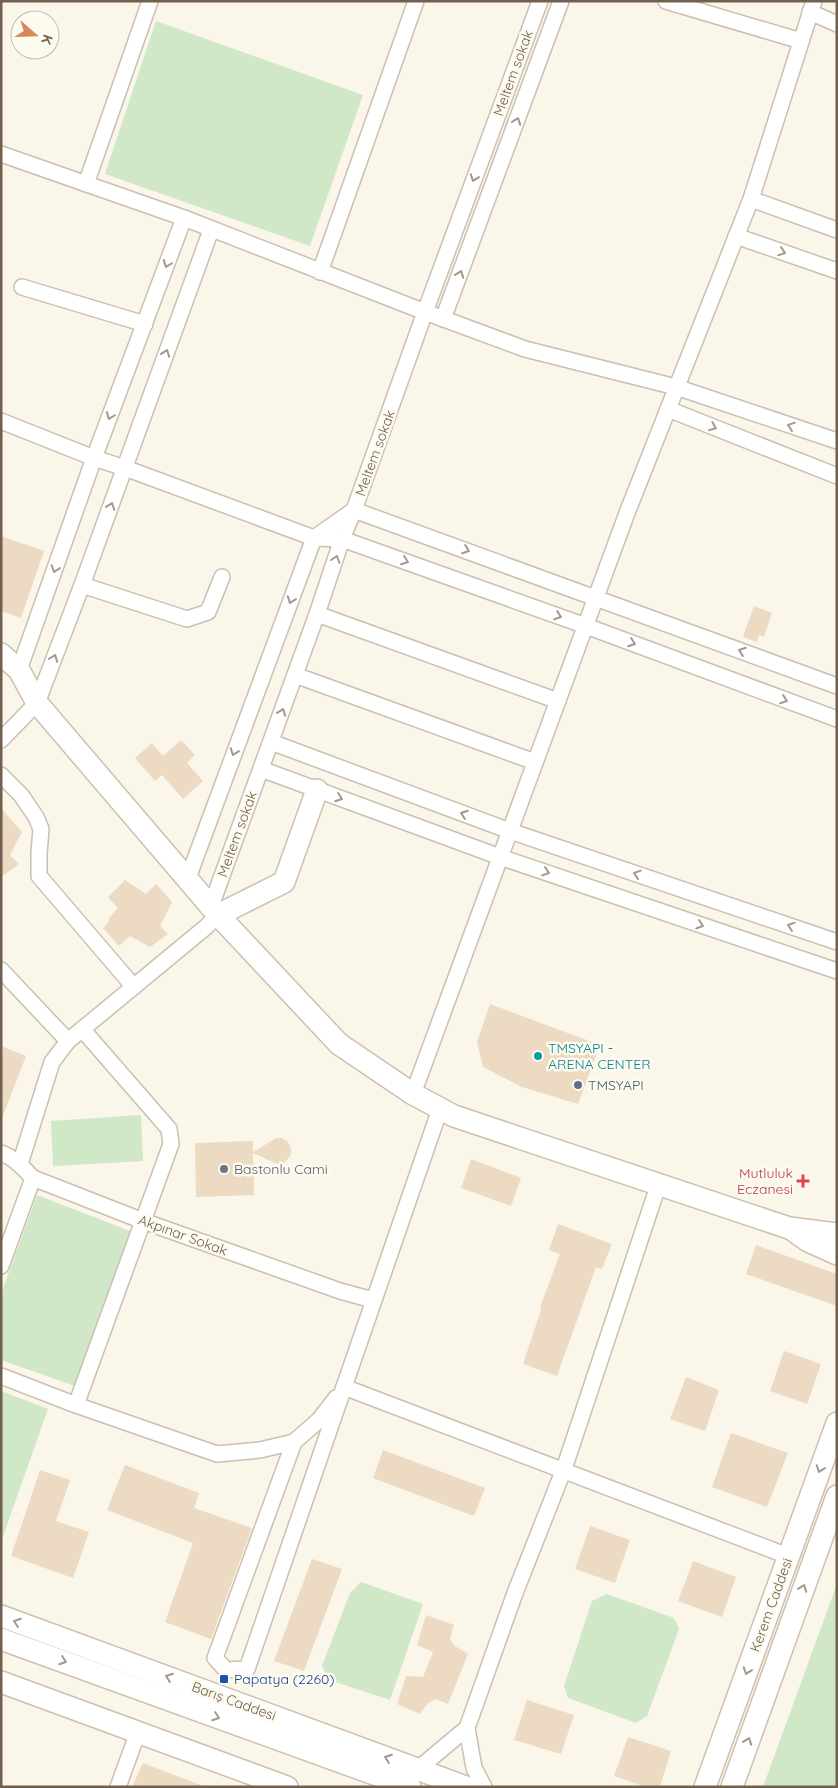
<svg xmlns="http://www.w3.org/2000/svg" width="838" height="1788" font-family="Quicksand,sans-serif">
  <rect width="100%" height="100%" fill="#faf6e9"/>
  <g fill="#d0e7c8">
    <polygon points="156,21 363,95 310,246 105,174"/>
    <polygon points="141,1115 143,1161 53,1166 51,1121"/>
    <polygon points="37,1195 130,1231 75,1386 1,1360 1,1294"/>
    <polygon points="1,1391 48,1409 1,1542"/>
    <polygon points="361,1582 423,1604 390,1700 329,1680 322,1666 350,1593"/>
    <polygon points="837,1584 837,1787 763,1787"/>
    <polygon points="607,1594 674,1618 679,1629 647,1716 636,1723 568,1698 564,1686 592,1601"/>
  </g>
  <g fill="#eddac3">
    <polygon points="1,536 44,551 21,618 1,611"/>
    <polygon points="754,606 772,613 764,637 759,635 757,642 743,637"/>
    <polygon points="181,740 195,755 187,763 203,781 183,799 162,775 155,781 135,758 152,743 163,756"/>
    <polygon points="1,808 22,832 10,855 19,864 1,877"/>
    <polygon points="125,880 146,894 156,884 172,902 160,926 168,934 150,947 130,936 119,946 103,928 108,923 109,918 118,908 108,897"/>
    <polygon points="490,1004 600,1045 578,1104 522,1087 483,1067 477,1042"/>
    <polygon points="1,1046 26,1056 2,1118 1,1118"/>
    <polygon points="276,1138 282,1138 288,1142 291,1148 291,1155 284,1163 277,1164 253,1153 254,1195 196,1197 195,1143 253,1141 253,1152"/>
    <polygon points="471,1159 521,1178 511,1206 461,1188"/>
    <polygon points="558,1224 612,1244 602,1269 596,1267 557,1376 523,1364 542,1307 540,1307 560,1254 549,1250"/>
    <polygon points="756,1245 837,1274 837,1306 746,1274"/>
    <polygon points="784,1351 821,1364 807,1404 770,1391"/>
    <polygon points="686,1377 719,1390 705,1431 670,1419"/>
    <polygon points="731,1433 788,1453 767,1507 712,1487"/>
    <polygon points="383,1450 485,1488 474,1516 373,1478"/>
    <polygon points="125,1465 199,1493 194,1508 252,1528 211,1639 165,1622 193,1543 107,1510"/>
    <polygon points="40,1470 70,1480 56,1521 89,1532 73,1578 11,1556"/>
    <polygon points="590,1526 630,1540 615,1583 575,1569"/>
    <polygon points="312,1559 342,1569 304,1671 274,1661"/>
    <polygon points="693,1561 736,1577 722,1617 678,1601"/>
    <polygon points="426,1615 454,1625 450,1639 455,1646 468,1654 448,1704 436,1699 427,1704 420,1714 397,1704 406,1676 423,1677 433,1652 417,1645"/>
    <polygon points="527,1700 574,1715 561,1754 514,1740"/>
    <polygon points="628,1737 671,1751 660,1787 646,1787 614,1776"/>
    <polygon points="143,1763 203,1786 203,1787 132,1787"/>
  </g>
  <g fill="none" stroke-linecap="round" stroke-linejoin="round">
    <defs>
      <g id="street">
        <polyline points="666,1 801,41"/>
        <polyline points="810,12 837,24"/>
        <polyline points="1,154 184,218 425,312 525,349 676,387 837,441"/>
        <polyline points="86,184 150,1"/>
        <polyline points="751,199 837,230"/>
        <polyline points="736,236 837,271"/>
        <polyline points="320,272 416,1"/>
        <polyline points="22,287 145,324"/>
        <polyline points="443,319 561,1"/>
        <polyline points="668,409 837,476"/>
        <polyline points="1,421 94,458 125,468 314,538 354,510 837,686"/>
        <polyline points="82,585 187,619 208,612 222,577"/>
        <polyline points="317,614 558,701"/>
        <polyline points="19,670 94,458 184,218"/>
        <polyline points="295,675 535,762"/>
        <polyline points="1,740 37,703 82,585 211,230"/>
        <polyline points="271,742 510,831 837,942"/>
        <polyline points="261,769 500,857 837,971"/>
        <polyline points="1,775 21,795 36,817 41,829 39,853 39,876 134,987"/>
        <polyline points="188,878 314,538 342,539 586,626 837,719"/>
        <polyline points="211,906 317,614 342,539 354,510 425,312 540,1"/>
        <polyline points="1,970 68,1041 206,927 218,915"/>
        <polyline points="413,1094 627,513 751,199 814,1"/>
        <polyline points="440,1109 344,1387 788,1556"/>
        <path d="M1,1153C15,1158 23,1168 33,1178L143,1221L340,1291L373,1300"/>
        <polyline points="20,1164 52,1062 68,1041"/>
        <polyline points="1,1266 33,1178"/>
        <polyline points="1,1376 76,1405 217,1454 260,1450 294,1442 319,1420 336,1398"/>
        <polyline points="76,1405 171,1144 169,1129 82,1029"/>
        <polyline points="294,1442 215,1658 226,1670 247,1669 344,1387"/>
        <polyline points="418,1769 467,1728"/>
        <polyline points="118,1787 138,1732"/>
        <polyline points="484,1787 474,1768 467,1728 515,1593 564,1469 659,1183"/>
      </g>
      <g id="secondary">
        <polyline points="1,654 19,670 37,703 218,915 339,1044 413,1094 454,1116 789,1228 837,1234"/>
        <polyline points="218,915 284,882 317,790"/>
        <polyline points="794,1231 808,1241 837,1254"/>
        <polyline points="1,1616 466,1787"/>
        <polyline points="1,1639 410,1787"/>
        <polyline points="1,1682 287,1787"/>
        <polyline points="705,1787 837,1423"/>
        <polyline points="732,1787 837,1496"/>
      </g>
    </defs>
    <use href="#street" stroke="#cbbfb0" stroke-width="18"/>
    <use href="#secondary" stroke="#cec0ad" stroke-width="24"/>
    <use href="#street" stroke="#fff" stroke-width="15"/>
    <use href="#secondary" stroke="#fff" stroke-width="21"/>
  </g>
  <defs><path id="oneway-chevron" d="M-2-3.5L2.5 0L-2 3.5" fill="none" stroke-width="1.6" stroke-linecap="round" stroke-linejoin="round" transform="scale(1.25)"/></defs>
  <g stroke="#a3988d">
    <use href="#oneway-chevron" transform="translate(517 121) rotate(-70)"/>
    <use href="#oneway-chevron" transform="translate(474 178) rotate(110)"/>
    <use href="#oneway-chevron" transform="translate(782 252) rotate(19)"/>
    <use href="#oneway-chevron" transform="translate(167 264) rotate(111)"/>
    <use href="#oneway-chevron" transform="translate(460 274) rotate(-70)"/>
    <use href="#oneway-chevron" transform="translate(166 353) rotate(-70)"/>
    <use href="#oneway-chevron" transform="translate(110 416) rotate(111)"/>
    <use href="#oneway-chevron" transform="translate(791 426) rotate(-161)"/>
    <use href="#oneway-chevron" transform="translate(713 427) rotate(22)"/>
    <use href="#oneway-chevron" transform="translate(111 506) rotate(-70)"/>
    <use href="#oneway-chevron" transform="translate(466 550) rotate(20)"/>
    <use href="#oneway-chevron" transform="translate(336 559) rotate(-72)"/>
    <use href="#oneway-chevron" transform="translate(405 561) rotate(20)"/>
    <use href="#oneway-chevron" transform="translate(55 569) rotate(109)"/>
    <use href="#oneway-chevron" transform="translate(291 600) rotate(110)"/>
    <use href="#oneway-chevron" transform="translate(558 616) rotate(20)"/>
    <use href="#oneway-chevron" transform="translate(632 643) rotate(20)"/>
    <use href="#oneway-chevron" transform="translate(742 651) rotate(-160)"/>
    <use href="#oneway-chevron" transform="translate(54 658) rotate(-69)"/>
    <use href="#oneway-chevron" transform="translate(784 700) rotate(20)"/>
    <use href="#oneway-chevron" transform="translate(282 712) rotate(-70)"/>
    <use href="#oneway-chevron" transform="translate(234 752) rotate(110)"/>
    <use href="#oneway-chevron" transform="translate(339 798) rotate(20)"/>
    <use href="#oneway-chevron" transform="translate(464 814) rotate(-160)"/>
    <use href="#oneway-chevron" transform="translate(546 872) rotate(19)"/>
    <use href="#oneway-chevron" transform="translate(637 874) rotate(-161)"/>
    <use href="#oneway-chevron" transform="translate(700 925) rotate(19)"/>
    <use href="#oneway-chevron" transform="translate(791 926) rotate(-161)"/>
    <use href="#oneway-chevron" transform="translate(820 1469) rotate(110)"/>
    <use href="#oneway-chevron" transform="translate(803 1588) rotate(-70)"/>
    <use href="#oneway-chevron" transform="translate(17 1622) rotate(-160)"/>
    <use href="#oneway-chevron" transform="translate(63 1661) rotate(20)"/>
    <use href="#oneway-chevron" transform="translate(747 1671) rotate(110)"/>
    <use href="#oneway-chevron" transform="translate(169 1677) rotate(-160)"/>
    <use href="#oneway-chevron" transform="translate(216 1717) rotate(20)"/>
    <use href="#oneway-chevron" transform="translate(748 1741) rotate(-70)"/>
    <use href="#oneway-chevron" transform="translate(388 1758) rotate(-160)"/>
  </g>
  <circle fill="#0f9aa8" stroke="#fdfaef" stroke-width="2" cx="538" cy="1056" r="5"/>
  <circle fill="#5c6f8a" stroke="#fdfaef" stroke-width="2" cx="578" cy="1085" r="5"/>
  <circle fill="#6b7280" stroke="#fdfaef" stroke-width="2" cx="224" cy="1169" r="5"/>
  <path fill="#e0444e" stroke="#fdfaef" stroke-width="2" d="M800.5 1173.5h5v5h5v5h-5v5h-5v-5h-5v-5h5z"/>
  <rect fill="#1a4fb4" stroke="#fdfaef" stroke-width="2" x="219" y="1674" width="10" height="10" rx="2.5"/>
  <g text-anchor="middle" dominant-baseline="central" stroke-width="5" stroke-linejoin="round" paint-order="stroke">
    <g font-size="14" fill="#72604f" stroke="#fdfaef">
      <text transform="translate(513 73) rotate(-70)">Meltem sokak</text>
      <text transform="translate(375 453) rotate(-70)">Meltem sokak</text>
      <text transform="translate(237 834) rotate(-70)">Meltem sokak</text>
      <text transform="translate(183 1235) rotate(20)">Akpınar Sokak</text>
      <text transform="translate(771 1605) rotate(-70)">Kerem Caddesi</text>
      <text transform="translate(234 1701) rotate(20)">Barış Caddesi</text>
    </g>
    <g font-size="14" fill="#0d838f" stroke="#fdfaef" text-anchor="start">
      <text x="548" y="1048">TMSYAPI -<tspan x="548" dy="16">ARENA CENTER</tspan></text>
    </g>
    <g font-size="14" fill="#4e5e75" stroke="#fdfaef" text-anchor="start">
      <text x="588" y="1085">TMSYAPI</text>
    </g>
    <g font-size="14" fill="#5b616d" stroke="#fdfaef" text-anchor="start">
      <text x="234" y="1169">Bastonlu Cami</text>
    </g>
    <g font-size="14" fill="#be3a42" stroke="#fdfaef" text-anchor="end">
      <text x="793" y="1173">Mutluluk<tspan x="793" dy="16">Eczanesi</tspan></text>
    </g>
    <g font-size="14" fill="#164399" stroke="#fdfaef" text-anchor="start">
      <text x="234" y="1679">Papatya (2260)</text>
    </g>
  </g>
  <rect width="838" height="1788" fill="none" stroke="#72604f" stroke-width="5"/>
  <g transform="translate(35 35) rotate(110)"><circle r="24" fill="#fdfaef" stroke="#c5bcaf"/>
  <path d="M0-4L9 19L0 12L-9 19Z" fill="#d7885b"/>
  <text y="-8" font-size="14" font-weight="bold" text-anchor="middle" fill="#72604f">K</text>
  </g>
</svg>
